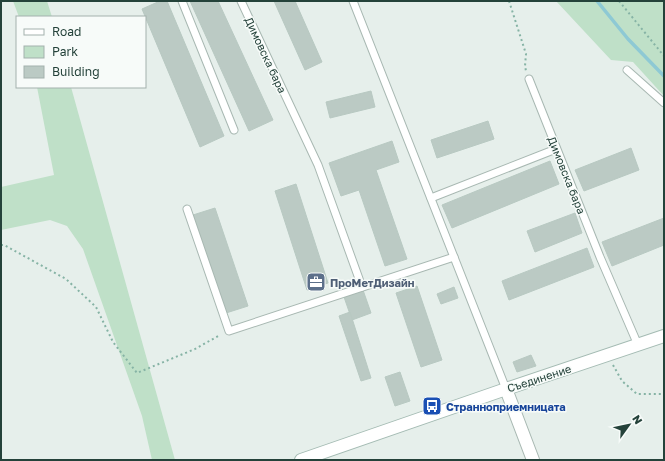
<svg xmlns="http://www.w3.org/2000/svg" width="665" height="461" font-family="'Golos Text',sans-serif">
  <rect width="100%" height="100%" fill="#e6efeb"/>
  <g fill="#bfe0c8">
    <polygon points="13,1 47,1 52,17 19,17"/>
    <polygon points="556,1 664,1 664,96 633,62 611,60"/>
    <polygon points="37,87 71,87 175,460 152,460 142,416 83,249 67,226 50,220 1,230 1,187 54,175"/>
  </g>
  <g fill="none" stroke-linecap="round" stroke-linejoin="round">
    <polyline stroke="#8ec9d4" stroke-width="3.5" points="597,1 628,39 664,76"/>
  </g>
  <g fill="#bbcac4" stroke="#b8c9c2">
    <polygon points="160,1 167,1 224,136 200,147 142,9"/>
    <polygon points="190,1 218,1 273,120 249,131"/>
    <polygon points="274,1 295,1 322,62 305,70"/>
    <polygon points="371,91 375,107 330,118 326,102"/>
    <polygon points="488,121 494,139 437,158 431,140"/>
    <polygon points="392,141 399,162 376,170 407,259 385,266 359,190 341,196 329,163"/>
    <polygon points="631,148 639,170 584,191 575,170"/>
    <polygon points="550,161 559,184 452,228 442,205"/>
    <polygon points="296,184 328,283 307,290 275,191"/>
    <polygon points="215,208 248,306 226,313 193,215"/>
    <polygon points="575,213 582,233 535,252 527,231"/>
    <polygon points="664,218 664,245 612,266 602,242"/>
    <polygon points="587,248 594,267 509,300 502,281"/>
    <polygon points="417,286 442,360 421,367 396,293"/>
    <polygon points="454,287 458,298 441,304 437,294"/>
    <polygon points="363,290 371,313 352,320 344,297"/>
    <polygon points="350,312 371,378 361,381 339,316"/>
    <polygon points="531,355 536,366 517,372 513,362"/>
    <polygon points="400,372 410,401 395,406 385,377"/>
  </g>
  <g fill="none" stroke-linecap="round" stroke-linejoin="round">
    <defs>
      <g id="lane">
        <polyline points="182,1 234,130"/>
        <polyline points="241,1 318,165 362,287"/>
        <polyline points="353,1 506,389"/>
        <polyline points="627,70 664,103"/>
        <polyline points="529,79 600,257 638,345"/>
        <polyline points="431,198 556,149"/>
        <polyline points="187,209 229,331 454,257"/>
      </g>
      <polyline id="street" points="506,389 533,460"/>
      <polyline id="secondary" points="301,460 506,389 664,336"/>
    </defs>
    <use href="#lane" stroke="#a8b8b2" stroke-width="9"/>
    <use href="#street" stroke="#a8b8b2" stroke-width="14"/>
    <use href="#secondary" stroke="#a4bbb3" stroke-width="14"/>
    <g stroke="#86b3a5" stroke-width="2" stroke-dasharray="2 3" stroke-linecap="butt">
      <polyline points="509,1 526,54 525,66 526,71"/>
      <polyline points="619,1 664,56"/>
      <polyline points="1,245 4,245 66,279 96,307 113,342 137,373 195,349 220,335"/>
      <polyline points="613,365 622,381 637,394 664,394"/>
    </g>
    <use href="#lane" stroke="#fff" stroke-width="7"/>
    <use href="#street" stroke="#fff" stroke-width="12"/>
    <use href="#secondary" stroke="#fff" stroke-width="12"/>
  </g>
  <defs>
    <symbol id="office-square" viewBox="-11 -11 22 22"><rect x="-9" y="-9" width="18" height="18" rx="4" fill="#5c6f8a" stroke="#f7fbf9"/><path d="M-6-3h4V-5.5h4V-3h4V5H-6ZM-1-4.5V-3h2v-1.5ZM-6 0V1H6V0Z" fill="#fff"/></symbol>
    <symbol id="bus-square" viewBox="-11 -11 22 22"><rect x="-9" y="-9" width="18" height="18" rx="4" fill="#1a4fb4" stroke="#f7fbf9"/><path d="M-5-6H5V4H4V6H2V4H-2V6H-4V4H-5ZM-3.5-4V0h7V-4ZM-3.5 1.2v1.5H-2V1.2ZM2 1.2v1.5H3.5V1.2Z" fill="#fff"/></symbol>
  </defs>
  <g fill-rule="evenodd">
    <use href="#office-square" x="305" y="271" width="22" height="22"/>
    <use href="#bus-square" x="421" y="395" width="22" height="22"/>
  </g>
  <g text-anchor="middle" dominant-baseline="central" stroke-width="3" stroke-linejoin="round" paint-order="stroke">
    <g font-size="11" fill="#24423a" stroke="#f7fbf9">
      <text transform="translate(266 55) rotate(65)">Димовска бара</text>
      <text transform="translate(567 175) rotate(68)">Димовска бара</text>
      <text transform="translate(539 378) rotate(-18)">Съединение</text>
    </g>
    <g font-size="11" font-weight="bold" fill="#4e5e75" stroke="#f7fbf9" text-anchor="start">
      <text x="330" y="282">ПроМетДизайн</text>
    </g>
    <g font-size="11" font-weight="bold" fill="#164399" stroke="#f7fbf9" text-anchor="start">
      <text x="446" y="406">Странноприемницата</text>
    </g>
  </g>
  <rect width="665" height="461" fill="none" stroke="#24423a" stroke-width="4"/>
  <rect x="16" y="16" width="130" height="72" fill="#f7fbf9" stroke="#a3b1ad"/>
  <rect x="24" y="29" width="20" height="6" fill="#ffffff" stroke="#a3b1ad"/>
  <text x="52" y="36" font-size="12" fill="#24423a">Road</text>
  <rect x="24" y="46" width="20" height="12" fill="#bfe0c8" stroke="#a3b1ad"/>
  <text x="52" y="56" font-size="12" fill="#24423a">Park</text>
  <rect x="24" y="66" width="20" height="12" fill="#bbcac4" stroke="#a3b1ad"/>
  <text x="52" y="76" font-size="12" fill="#24423a">Building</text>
  <g transform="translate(629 425) rotate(57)" stroke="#f7fbf9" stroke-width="3" paint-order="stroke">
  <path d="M0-3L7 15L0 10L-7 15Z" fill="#24423a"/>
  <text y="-6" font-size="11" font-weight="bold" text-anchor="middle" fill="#24423a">N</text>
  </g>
</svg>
